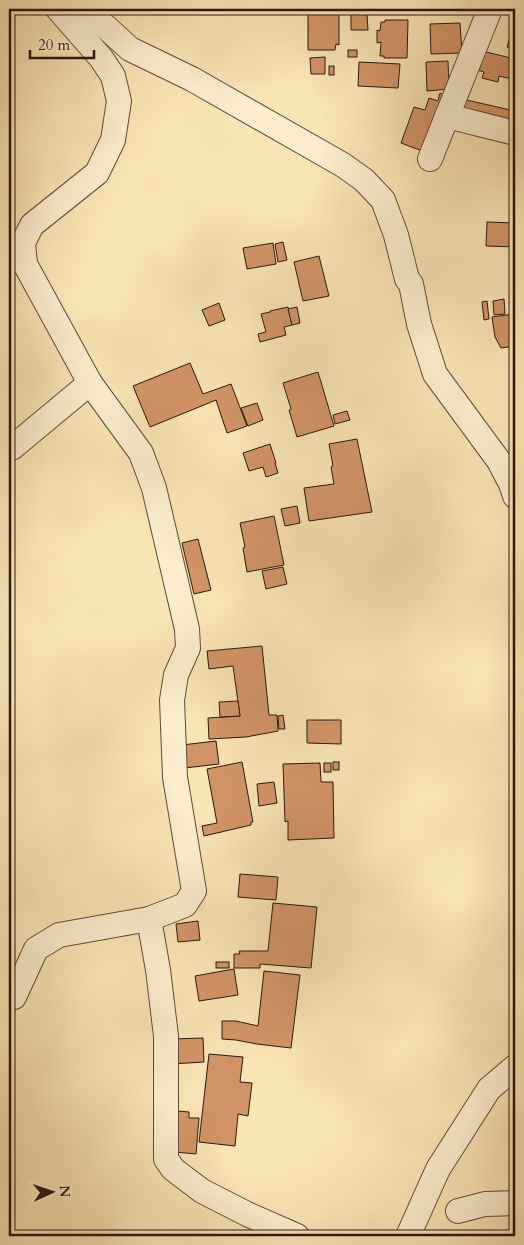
<svg xmlns="http://www.w3.org/2000/svg" width="524" height="1245" font-family="Cardo,serif">
  <rect width="100%" height="100%" fill="#f9e4b4"/>
  <filter id="stains"><feTurbulence type="fractalNoise" baseFrequency=".004" numOctaves="4"/><feColorMatrix values="0 0 0 0 .2 0 0 0 0 .09 0 0 0 0 .02 0 0 0 .5 -.17"/></filter>
  <radialGradient id="worn" r=".72"><stop offset=".6" stop-color="#630" stop-opacity="0"/><stop offset="1" stop-color="#630" stop-opacity=".3"/></radialGradient>
  <g fill="#d29467" stroke="#291812">
    <polygon points="308,14 339,14 339,45 336,44 335,50 308,50"/>
    <polygon points="351,14 367,14 368,30 351,30"/>
    <polygon points="385,20 408,20 407,58 384,58 384,56 380,56 381,42 377,43 377,30 380,31 381,22 385,22"/>
    <polygon points="515,21 515,50 507,47"/>
    <polygon points="460,23 462,53 431,54 430,24"/>
    <rect x="348" y="50" width="9" height="7"/>
    <polygon points="482,51 515,59 515,68 512,79 499,76 498,82 482,78 484,72 477,70"/>
    <polygon points="325,57 325,74 311,74 310,58"/>
    <polygon points="448,61 449,89 427,91 426,62"/>
    <polygon points="359,62 400,64 398,88 358,86"/>
    <rect x="329" y="66" width="5" height="9"/>
    <polygon points="440,93 447,96 425,152 401,143 414,107 425,110 429,98 438,101"/>
    <polygon points="462,99 515,111 515,125 459,110"/>
    <polygon points="487,222 515,223 515,247 486,246"/>
    <polygon points="283,242 287,260 278,262 275,244"/>
    <polygon points="273,243 276,264 247,269 243,248"/>
    <polygon points="319,256 329,296 303,301 294,262"/>
    <polygon points="504,299 505,314 494,315 493,301"/>
    <polygon points="487,301 489,319 484,320 482,302"/>
    <polygon points="219,303 225,320 209,326 202,310"/>
    <polygon points="288,307 292,325 284,327 286,335 260,342 258,334 266,332 261,314 270,312 270,311"/>
    <polygon points="297,307 300,323 292,325 288,309"/>
    <polygon points="514,314 515,346 501,348 495,337 492,317"/>
    <polygon points="190,363 203,394 231,384 247,426 227,433 216,400 150,427 133,386"/>
    <polygon points="318,372 334,426 297,437 289,410 291,409 283,383"/>
    <polygon points="257,403 263,420 248,426 241,408"/>
    <polygon points="347,411 350,420 335,424 333,415"/>
    <polygon points="357,439 372,512 309,521 304,488 334,484 331,467 333,466 329,444"/>
    <polygon points="270,444 276,463 275,463 278,473 266,477 263,467 249,471 243,453"/>
    <polygon points="297,506 300,523 285,526 281,509"/>
    <polygon points="274,516 284,565 247,572 243,548 245,547 240,523"/>
    <polygon points="198,539 211,590 194,594 182,543"/>
    <polygon points="283,567 287,584 266,589 262,571"/>
    <polygon points="262,646 269,715 277,715 278,731 246,737 209,739 208,718 240,716 233,666 209,669 207,651"/>
    <polygon points="238,701 240,716 220,717 219,702"/>
    <polygon points="283,715 285,729 279,729 278,716"/>
    <polygon points="307,720 341,720 341,744 307,743"/>
    <polygon points="216,741 219,764 185,768 182,745"/>
    <polygon points="242,762 253,822 251,822 251,825 204,836 202,826 217,823 207,769"/>
    <rect x="333" y="762" width="6" height="8"/>
    <polygon points="320,763 321,782 333,782 334,838 288,840 288,821 285,822 283,764"/>
    <rect x="324" y="763" width="7" height="9"/>
    <polygon points="274,782 277,803 259,806 257,784"/>
    <polygon points="240,874 278,877 276,900 238,897"/>
    <polygon points="273,903 317,907 311,968 260,964 260,968 234,968 234,954 240,954 239,951 268,951"/>
    <polygon points="198,921 200,940 178,942 176,924"/>
    <rect x="216" y="962" width="13" height="6"/>
    <polygon points="234,969 238,995 199,1001 195,976"/>
    <polygon points="264,971 300,975 291,1048 257,1044 236,1040 222,1039 222,1021 236,1021 258,1026"/>
    <polygon points="203,1038 204,1062 171,1064 170,1039"/>
    <polygon points="209,1054 243,1057 240,1082 252,1083 248,1116 238,1114 235,1146 199,1142"/>
    <polygon points="178,1111 189,1112 189,1118 199,1118 196,1154 175,1152"/>
  </g>
  <g fill="none" stroke-linecap="round" stroke-linejoin="round">
    <defs>
      <g id="minor">
        <polyline points="86,9 130,49 192,79 343,165 364,180 383,200 396,235 407,279 411,284 419,324 435,374 499,461 511,484 515,496"/>
        <polyline points="447,116 515,133"/>
        <polyline points="430,159 490,9"/>
        <polyline points="9,449 13,447 90,383"/>
        <polyline points="149,919 158,970 166,1036 166,1159 173,1169 202,1191 247,1214 297,1236"/>
        <polyline points="9,997 14,997 36,949 59,935 149,919 185,905 194,891 175,777 172,700 176,675 188,648 187,629 154,488 141,453 90,383 25,264 23,243 32,225 97,173 113,140 119,101 113,76 101,58 58,9"/>
        <polyline points="458,1211 485,1204 515,1203"/>
        <polyline points="408,1236 438,1169 489,1089 515,1067"/>
      </g>
    </defs>
    <use href="#minor" stroke="#5d4b3a" stroke-width="26"/>
    <use href="#minor" stroke="#fbedce" stroke-width="24"/>
  </g>
  <rect width="524" height="1245" fill="none" stroke="#f9e4b4" stroke-width="30"/>
  <rect x="10" y="10" width="504" height="1225" fill="none" stroke="#291812" stroke-width="2.5"/>
  <rect x="15" y="15" width="494" height="1215" fill="none" stroke="#291812"/>
  <g transform="translate(52 1192) rotate(87)" stroke="#fbedce" stroke-width="4" paint-order="stroke">
  <path d="M0-4L9 19L0 12L-9 19Z" fill="#291812"/>
  <text y="-8" font-size="14" font-weight="bold" text-anchor="middle" fill="#291812">N</text>
  </g>
  <path d="M30 50v8h64v-8" fill="none" stroke="#291812" stroke-width="2.5"/>
  <text x="38" y="50" font-size="15" fill="#291812" stroke="#fbedce" stroke-width="4" paint-order="stroke">20 m</text>
  <rect width="100%" height="100%" filter="url(#stains)"/>
  <rect width="100%" height="100%" fill="url(#worn)"/>
</svg>
